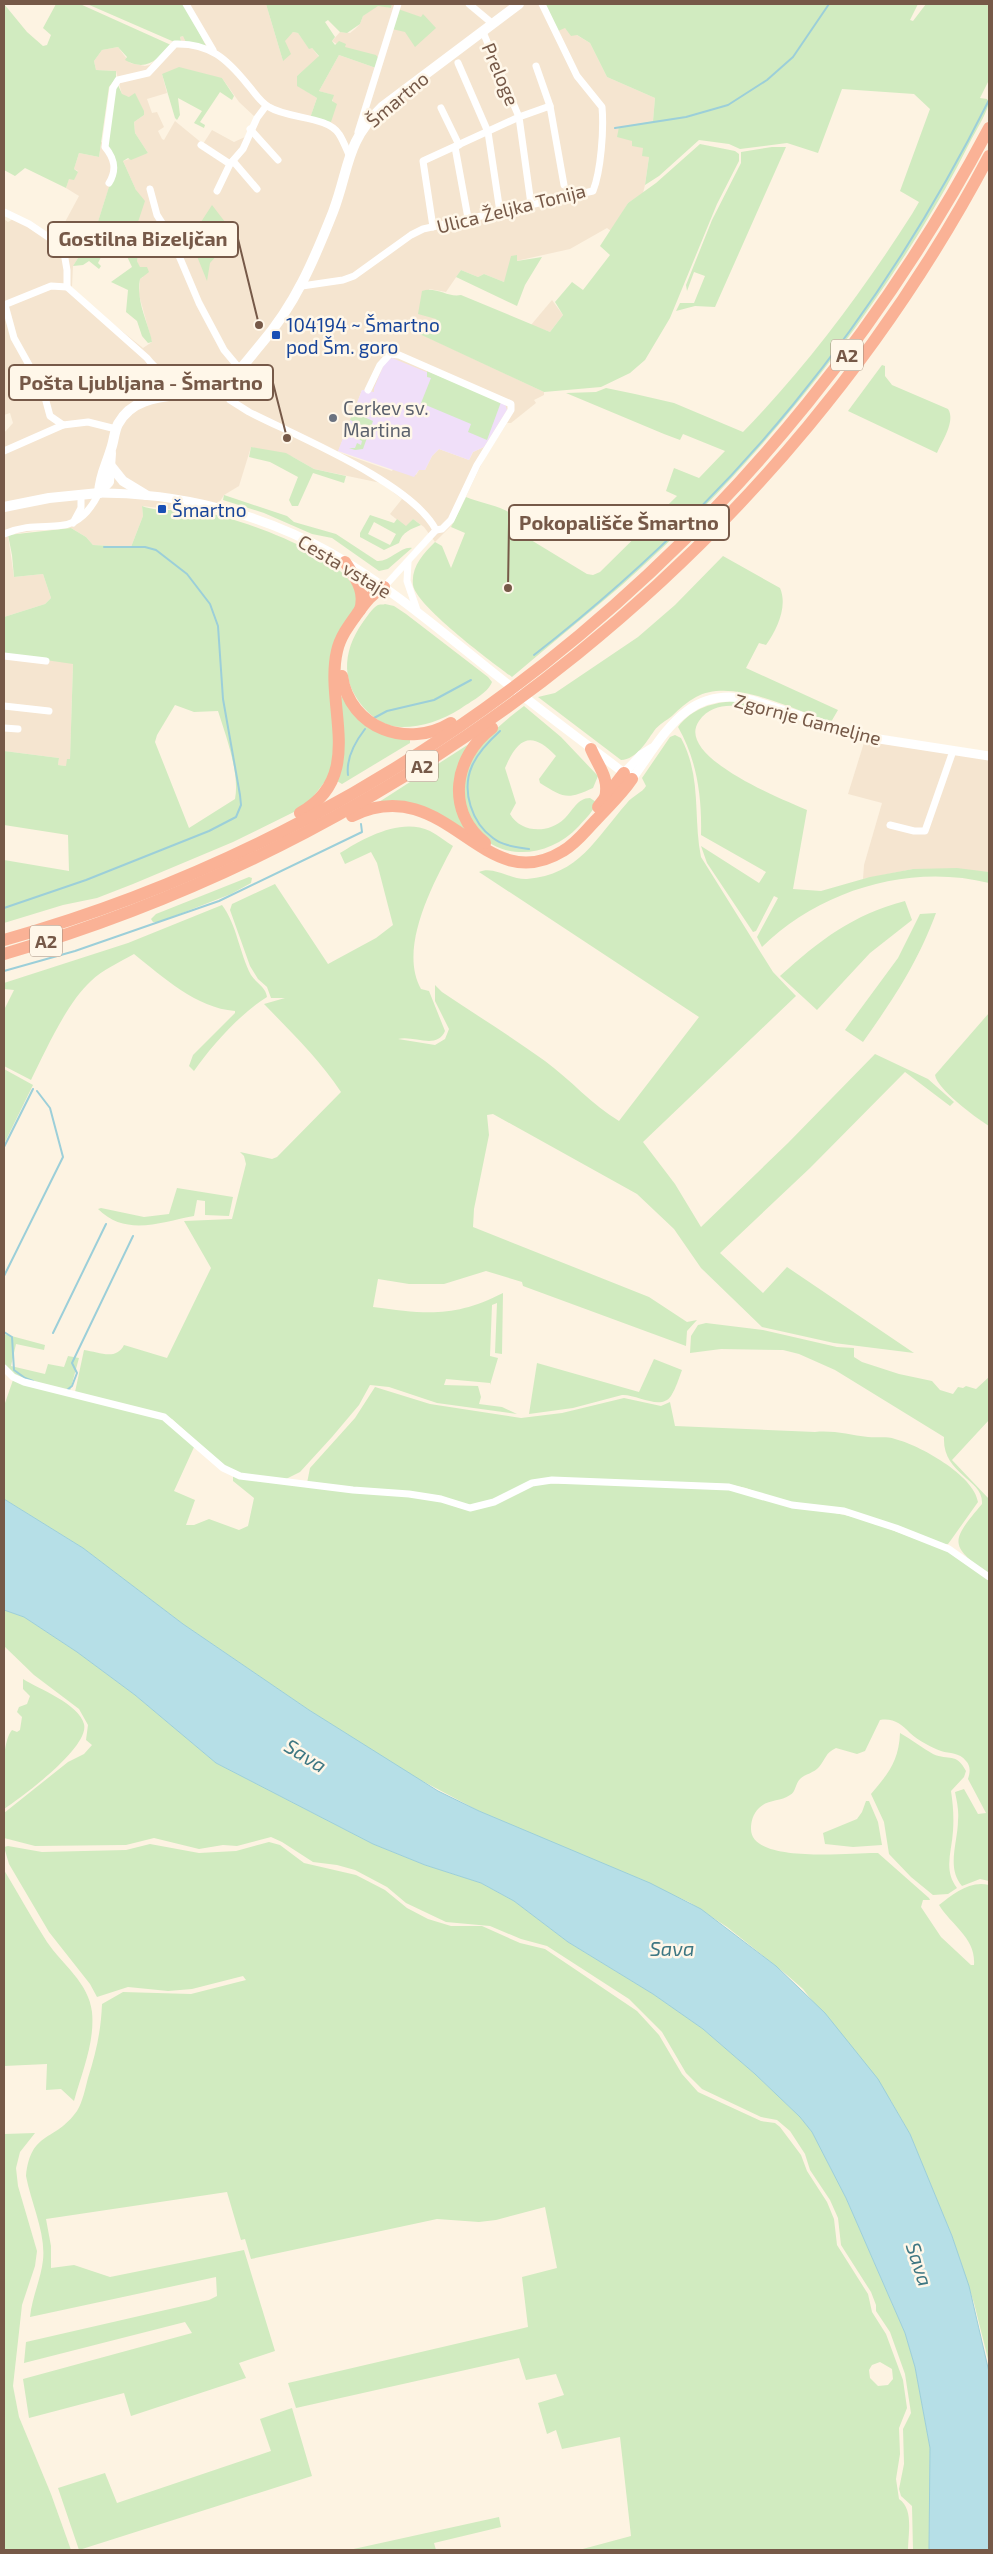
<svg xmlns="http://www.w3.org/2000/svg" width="993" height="2554" font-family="'Exo 2',sans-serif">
  <rect width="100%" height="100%" fill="#fdf3e2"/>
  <g fill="#f5e5d0" fill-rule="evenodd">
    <path d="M185,4H266L283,61L285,38L293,32L298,33L309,48H312L319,57L297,76L298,86L317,98L310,118L331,122L333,95L319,91L339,55L376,68L332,41L340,32L350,33L355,29L360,24L363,16L378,5L391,8L392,4H545L565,28L590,43L607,77L655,98L653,121L619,127L632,141L643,148L649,157L645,185L643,193L628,203L611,231L607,228L570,249L516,261L504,282L484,274L478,277L461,270L446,292L429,289L436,319L433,327L414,331L544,392V395L534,400L536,403L511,423H507L483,461L452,525L435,542L424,527L413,519L406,527L390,514L402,499L381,483L314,469L293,457L251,447L239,486L224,495L212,514L142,506L143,516L131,547L93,545L86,537L71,528L33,531L8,535L14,577L43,574L51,598L45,604L4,617V433L13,423L10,413L4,415V219L8,222L15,218L56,240L61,234L59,224L65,222L79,196L66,188L69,178L78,171L74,169L79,153L99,157L101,142L104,143L113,160L110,184L95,231L73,266L72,287L103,316L143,348L152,342L139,295L140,279L143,277L137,261L140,233L137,225L139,216L136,190L123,161L148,153L135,133L134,122L144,115L129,97L122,95L116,71L96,70L94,61L102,50L118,47L130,63L145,66L150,65L171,45L172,41H181L180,37L183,36L205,43ZM162,74L222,78L239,102L255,117L245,137L234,142L212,130L203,144L175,121L164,140L162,139L158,131L164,127L157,112L152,113L147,99L167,93ZM362,390L375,393L484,447L473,452L469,460L439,449L432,456L425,470H419L416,475L394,468L392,471L338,452Z"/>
    <polygon points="552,300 563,315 550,332 531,325"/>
    <polygon points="4,654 73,663 70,760 66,766 58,765 59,758 4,751"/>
    <polygon points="867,733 989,752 989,872 913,869 863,879 864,865 882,803 848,794"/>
  </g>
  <polygon fill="#f0dff9" points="392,358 505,404 507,410 484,447 473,452 469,460 439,449 432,456 425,470 419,470 414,477 338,451 362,390 374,392 374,388 385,362"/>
  <g fill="#d1ebc0" fill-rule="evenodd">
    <path d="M4,4L27,32L43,46L47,45L51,35L43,28L56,4H80L171,45C157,60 146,72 125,60L127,57L118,47L102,50L94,61L96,70L116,71V78L109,87L99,157L79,153L74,169L78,172L74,180L69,179L66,188L25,168L15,176L4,170Z"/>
    <polygon points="87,4 185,4 206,46 186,42 183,36 180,37 181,41 172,41"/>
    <polygon points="266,4 392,4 391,8 378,6 363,16 360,24 347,33 340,32 328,20 325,22 335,37 332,41 335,45 339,41 346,44 345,47 376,55 379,59 376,68 339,55 319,91 334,95 332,101 337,104 331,122 310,118 317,98 297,86 297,76 319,56 312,48 309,49 298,33 293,32 285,41 291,54 283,61"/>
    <path d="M545,4H918L910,20L913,21L926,4H989V80L980,98L987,99L989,103C985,117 976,130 969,144C954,174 937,204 919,233C838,363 737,483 622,585C586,616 548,646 512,677C493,663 416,606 413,585C411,567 423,554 435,542L442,546L451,568L465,533L451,527L466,497C482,504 506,506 518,519C524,525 524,534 531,540L587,574L593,575L600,572L677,496L666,491L674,468L699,478L725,451L683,434L680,440L664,434L566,393L596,392L606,388L635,394L674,403L743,432C807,366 863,291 912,214L919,202L900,191L930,109L914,94L842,89L818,153L787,143L740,149L729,144L699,140L659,176L645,185L649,157L642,156L643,148L632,146V141L617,137L619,127L653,121L655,98L607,77L590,43L577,35L571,36L565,28L558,31Z"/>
    <polygon points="398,9 421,17 423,14 436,28 415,47 405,32 392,29"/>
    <polygon points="179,67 222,78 234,96 232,100 220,92 200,122 205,125 204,128 194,123 202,111 178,98 180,115 177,120 175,118 162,74"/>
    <path d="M118,85L122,94L129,97L135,93L144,111V115L134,122L135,133L148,153L131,160L128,158L123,161L136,190L145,201L137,225L141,237L137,261L140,267H147L149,272L140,279C136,299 146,319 151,337L152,342L148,343L142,336L137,321L126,312L128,290L111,282L132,267L124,250L101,257L98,263L101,266L99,269L89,261L83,265L73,266L95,231L114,171L104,143L111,93Z"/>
    <path d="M700,144L735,151L739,154V161L717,204L670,318L645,360L630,373L601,387L544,392L413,331L417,322L433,327L436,319L418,314L422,291C436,286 448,298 461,295L550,332L563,315L555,302L572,282L583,290L610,255L600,246L628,203L656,183Z"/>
    <polygon points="772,147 786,147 715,307 695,306 676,311 680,303 694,303 705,276 694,272 687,291 686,285 712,220 741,163 741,152"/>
    <polygon points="212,205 235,235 210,263 207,281 190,239"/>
    <polygon points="517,255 517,261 542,257 525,285 517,306 456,277 461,270 478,277 484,274 504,282 511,256"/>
    <path d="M882,365L885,366V376L892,385L948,409C956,421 942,441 937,453L848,411Z"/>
    <polygon points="427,371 501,402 487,440 468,432 471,424 421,403 431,378 427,377"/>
    <polygon points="353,412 373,421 363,449 355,450 349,448 355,448 357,443 361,445 362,441 358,439 364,426 350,420"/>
    <polygon points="251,447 286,453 314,469 346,476 344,483 313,473 298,506 292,506 289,500 298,477 270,462 249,457"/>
    <path d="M224,495L287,516L294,522L336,534L377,561C390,562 401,546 412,548L388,569L379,571L332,538L312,534L264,513L223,500Z"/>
    <path d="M142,506C160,513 180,508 199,511C238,518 330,550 352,584C355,589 357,596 359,602L342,633L337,734L330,775L306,806L233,842L133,884L97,898L63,905L4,923V860L69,871L68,835L4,825V751L59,758L58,765L66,766L67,759H70L73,664L4,654V617L45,604L51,598L43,574L14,577L12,555L8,535L71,528L86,537L93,545L131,547L143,516ZM175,705L194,712L218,711C226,736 240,774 235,799L189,828L155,742L157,735Z"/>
    <path d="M370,515L394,523L397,519L406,526L413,519L421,525C411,529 402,532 399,543L384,550L360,537V533ZM374,522L396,534L390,545L368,534Z"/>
    <path d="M723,556L780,588C788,606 777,630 766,645L759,643L746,668L838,710L831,722C795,711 733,677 696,697C687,702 679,709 672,716C666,721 659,724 654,731C646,742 637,759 621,760L538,697L555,693L638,637L675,605Z"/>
    <path d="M385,604L394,606L406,614L488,677L492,682C488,693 470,702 460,709C442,720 423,727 402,727C389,727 377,721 368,712C341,685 341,653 363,622C366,618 373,607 378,605C381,604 383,605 385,604Z"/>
    <polygon points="344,696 351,708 410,740 410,743 342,784 337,781 340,697"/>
    <path d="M736,701L771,711C747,709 717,696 699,721C674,756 783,800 807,810L793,889L821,891L870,877L913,869L957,868L989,872V883C910,863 820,890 762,947L757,937L778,898L774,896L756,931L753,932L707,863L701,846L759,883L766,872L701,835C702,797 697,760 678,727C692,708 714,702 736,701Z"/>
    <path d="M524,706L561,737L598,776L593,788C567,800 564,798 540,783L539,779L556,756C531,730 518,738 505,768L516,803L510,814C521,833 548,834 564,819C573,811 577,798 590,798L596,802C595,810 585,819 579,826C538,870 467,858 464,793C464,786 462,776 465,770C478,743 500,724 524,706Z"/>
    <path d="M675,735L681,738C702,777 693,817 701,857L773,972L796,996L643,1142L675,1184L701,1227L788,1143L875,1054L928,1079L954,1102L950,1106L905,1072L810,1168L720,1253L763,1293L787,1267L914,1353L834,1343L762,1327L701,1268L674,1229L637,1194L493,1114L487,1115L489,1135L474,1209L473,1227L649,1297L687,1322L697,1320L687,1331L686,1346L523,1286L522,1282L486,1271L444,1284H409L378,1279L373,1307C426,1314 454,1318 503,1293L502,1354L495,1353L497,1303L492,1305L490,1356L498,1358L490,1385V1383L446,1379L444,1385L478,1386L481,1397L479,1404L502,1407L517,1414L437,1403L389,1387L370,1385L359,1405L332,1437L300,1472L286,1479L248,1475L226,1469L172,1419L75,1392L84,1350C99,1352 116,1361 124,1345L167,1358L211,1268L184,1221L232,1219L246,1164L244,1156L240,1152L272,1159L277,1157L341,1092C319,1059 291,1032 264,1004L285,998H271L267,987L258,979L250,966L230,910L232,904L275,884L328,964L376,938L393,925L377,863L371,852L345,864L340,853C364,838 401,817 430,831C438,835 446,842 453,846C433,884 398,948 421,989L429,991L445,1031C437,1050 414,1035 398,1039L435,1045L445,1039L449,1029L435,1001V985L442,992C476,1015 512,1037 545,1061C571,1080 592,1105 619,1121L699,1017L479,872C493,865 511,880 527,879C579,875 596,838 627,803C632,796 642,793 646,786L642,778L670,737Z"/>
    <polygon points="469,744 460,761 470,834 410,803 379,802"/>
    <polygon points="249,877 252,878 251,883 231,894 159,922 153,922 151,919 156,914"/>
    <path d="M905,901L912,920L870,953L817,1010L780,976C820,940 852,915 905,901Z"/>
    <path d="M222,905C237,925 239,952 251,975C256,983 266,987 267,997C241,1013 212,1045 194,1071L189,1066L193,1055L235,1013V1011C196,1008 163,977 134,954C120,962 102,970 91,981C66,1004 46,1050 31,1080L4,1066V1010L14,990L4,989V983L128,943Z"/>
    <path d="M936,913C917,964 894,998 863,1042L845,1030L898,958L920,914Z"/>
    <path d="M989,1013V1126C976,1118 937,1089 935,1075Z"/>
    <polygon points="4,1069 33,1085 4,1144"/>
    <path d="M177,1188L233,1197L229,1216L205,1215V1201L197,1200L194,1216C161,1222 126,1237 98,1209L101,1208L144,1217L169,1214Z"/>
    <path d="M706,1323L763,1330L837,1347L854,1348V1357L862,1362L899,1374L932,1381L940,1390L953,1394L958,1387L963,1388L966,1386L976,1389L989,1377V1420L952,1460L989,1499V1575C949,1545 950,1542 982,1504C984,1479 942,1475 944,1437L835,1370L799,1354L783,1350L721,1349L690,1353L691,1336L698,1325Z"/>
    <path d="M4,1334L45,1345L44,1350L16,1344L11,1366L45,1374L48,1364L64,1367L68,1356L79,1358L70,1391C51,1386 14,1384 4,1364Z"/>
    <path d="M654,1359L682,1370C679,1378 676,1388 671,1396C661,1411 637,1394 622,1395L573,1408L529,1414L537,1363L639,1392Z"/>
    <path d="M13,1380L165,1420L195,1445L174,1491L195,1500L186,1525H194L209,1519L239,1530L248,1526L254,1498L233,1481V1476L422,1497L470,1509L537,1483L715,1487L863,1519L948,1551L989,1580V1881L980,1879L962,1886C946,1868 958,1842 958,1820C959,1811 957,1802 955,1792L964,1789L978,1814L986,1813L968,1779C970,1773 971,1766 966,1761C959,1752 950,1754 941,1751C931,1747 919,1741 910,1733C901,1724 894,1718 880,1720L865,1751L857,1754L836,1748C825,1753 826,1759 819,1767C814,1773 805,1774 800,1779C795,1784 796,1792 790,1795C780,1802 768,1799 759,1808C753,1814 751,1821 751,1829C751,1865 855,1852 878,1853L929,1898L930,1900H923L921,1907L941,1937L971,1965H974C976,1938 952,1926 939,1905C953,1894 970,1880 989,1885V2363L974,2303L952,2236L910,2134L891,2101L803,1989L787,1975L727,1927L689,1902L479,1811L411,1775L309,1710L183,1624L83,1548L4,1499V1406Z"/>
    <path d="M375,1387L430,1404L521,1418L562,1413L624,1398L661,1406L670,1402L675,1426L815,1432C833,1430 850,1435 868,1437C877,1438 887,1436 895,1439C919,1445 974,1475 978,1502L951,1540L948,1544L943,1545L858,1514L781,1501L746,1488L727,1484L552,1478L474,1506L307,1483L310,1468L355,1418Z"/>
    <polygon points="4,1610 24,1617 77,1652 135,1695 216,1763 373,1844 425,1865 481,1883 514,1901 568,1942 653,1994 703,2029 755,2074 800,2117 812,2132 846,2198 905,2333 915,2367 930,2448 929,2550 913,2550 912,2506 901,2496 899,2489 904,2464 903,2429 911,2413 905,2374 890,2332 876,2311 876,2305 871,2292 841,2245 838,2218 830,2200 810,2170 805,2154 790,2131 777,2120 761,2117 702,2089 686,2073 662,2032 629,1999 547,1946 521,1939 490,1926 446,1922 406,1903 387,1887 355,1870 337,1865 313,1862 282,1842 271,1837 237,1846 223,1845 199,1849 154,1838 126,1845 35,1846 4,1838 4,1813 68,1762 84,1754 92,1745 86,1740 88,1725 79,1709 34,1675 4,1646"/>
    <path d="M23,1679C39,1689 79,1704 84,1724C90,1747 22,1797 4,1809C4,1790 0,1745 12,1730L17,1732L20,1730L22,1717L17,1712L19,1707L27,1704L30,1696L23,1689Z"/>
    <path d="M900,1733C911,1739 922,1748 933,1754C949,1761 956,1752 966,1771L964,1777L951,1791C953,1804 954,1817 953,1831C952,1851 943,1870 957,1888L948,1894L933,1895L911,1877L889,1854L884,1822L871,1794C888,1774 899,1761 900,1733Z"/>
    <polygon points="866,1801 869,1801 878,1822 882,1845 853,1847 825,1844 823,1833 857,1819 862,1812"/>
    <path d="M269,1842L280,1845L304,1863L356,1875L385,1890L407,1908L428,1919L451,1926H482L520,1943L545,1949L637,2011L659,2035L682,2074L698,2092L761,2121L775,2123L780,2127L801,2155L807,2171L827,2202L834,2219L837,2245L868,2294L872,2312L886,2334L903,2380L907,2408L899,2428L900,2454L896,2479L899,2499C914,2509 908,2534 908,2550H579L631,2536L620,2437L562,2449L556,2430L547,2434L538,2403L564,2395L556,2374L526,2380L519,2358L296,2408L288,2383L528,2327L522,2277L557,2268L545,2207L496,2220L479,2222L437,2219L251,2259L245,2239L241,2240L227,2192L46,2219L51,2246V2268L74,2265L110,2277L244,2250L275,2351L239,2363L246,2378L131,2416L124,2393L29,2418L23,2379L192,2333L185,2322L24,2363L26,2342L209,2300L217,2296L216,2277L30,2317C32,2297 41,2279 43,2260C46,2233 31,2203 26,2176C31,2130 54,2143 77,2111C83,2101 85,2089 88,2078C96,2053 101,2031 102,2004L123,1992L191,1994L246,1980L243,1976L192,1989L168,1991L128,1987L97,1997L90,1984L49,1932L9,1864L4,1847L8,1846L42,1852L126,1850L150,1844L199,1853L236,1851ZM880,2362L892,2369L893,2379L888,2385L878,2386L870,2378L869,2370L872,2365Z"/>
    <path d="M4,1870C18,1893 32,1919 47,1942C62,1964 89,1983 92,2012C95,2042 82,2072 74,2101L61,2089L46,2090L47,2064L4,2066Z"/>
    <polygon points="35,2133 20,2152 16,2168 18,2186 37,2251 35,2266 22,2305 13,2386 19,2417 51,2494 71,2550 4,2550 4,2134"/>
    <polygon points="292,2408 312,2476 79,2550 58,2488 105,2473 117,2503 271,2451 260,2419"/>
    <polygon points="499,2517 501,2527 434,2543 436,2550 349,2550"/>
  </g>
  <polygon fill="#b6dfe7" stroke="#9ccfd9" points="4,1499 83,1548 183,1624 309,1710 438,1791 479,1811 650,1883 701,1909 776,1966 825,2013 878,2079 910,2134 952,2236 969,2286 989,2372 989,2550 929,2550 930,2448 915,2367 905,2333 846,2198 812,2132 800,2117 755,2074 703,2029 653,1994 568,1942 514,1901 481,1883 425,1865 373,1844 216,1763 135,1695 77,1652 24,1617 4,1610"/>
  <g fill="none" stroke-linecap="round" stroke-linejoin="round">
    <g stroke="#9ccfd9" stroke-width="2">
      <polyline points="615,128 686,117 728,105 767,80 793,57 829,4"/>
      <path d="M534,655C732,501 877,324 989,100"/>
      <polyline points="374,718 387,711 434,700 471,680"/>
      <path d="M500,731C489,741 478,752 472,766C461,791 472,823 493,838C503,846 517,847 529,849"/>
      <path d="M348,775C346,759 355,742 365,729"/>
      <polyline points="4,908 86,880 209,831 236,817 241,805 240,795 223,699 218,626 210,604 187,574 156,550 145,547 104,547"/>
      <polyline points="4,971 75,951 219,901 362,832 361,824"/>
      <polyline points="4,1147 33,1089"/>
      <polyline points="4,1276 63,1157 50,1108 37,1091"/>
      <polyline points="4,1332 12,1337 14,1370 25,1378 33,1381"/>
      <polyline points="53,1333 106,1224"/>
      <polyline points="67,1390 72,1386 77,1373 72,1363 133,1236"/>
    </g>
    <g stroke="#fff" stroke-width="7">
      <polyline points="186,4 213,50"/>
      <polyline points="469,4 493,24"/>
      <polyline points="458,63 488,132 500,212"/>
      <polyline points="536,66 550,106"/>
      <polyline points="441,108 459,145"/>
      <polyline points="250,129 278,160"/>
      <polyline points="358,132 398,4"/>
      <polyline points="201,145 230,164"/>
      <polyline points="455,147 468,218"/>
      <polyline points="233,161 257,189"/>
      <path d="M109,183C117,170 115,159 105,147L113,88L118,80L148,73L175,44C210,43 227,59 248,85C255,93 260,102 269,107C288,119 328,116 339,134C343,140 346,148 349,155"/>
      <polyline points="150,189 157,215 171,237 199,303 224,350 239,368"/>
      <polyline points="217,191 230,164 243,149 257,118 266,106"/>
      <polyline points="531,204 519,117 550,106 564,185"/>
      <path d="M4,212L29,224L63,247L67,270V287L147,358C157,372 174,380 183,394"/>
      <polyline points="433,227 423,161 519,117 483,32"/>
      <path d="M302,286L343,280L354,276L411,235L423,229L593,191C601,171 604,129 602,107L577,76L542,4"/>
      <polyline points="4,305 51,286 67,287"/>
      <polyline points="5,305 14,338 43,390 50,416 63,425 88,422 116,429"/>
      <path d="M219,386L230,400L249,412C296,436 412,483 436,530"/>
      <polyline points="368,390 380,365 390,354 399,355 511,404 511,410 477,465 451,520 442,529 436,530"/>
      <polyline points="4,451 63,425"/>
      <polyline points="73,523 81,508 81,494"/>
      <path d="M4,534C47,515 73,545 99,493"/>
      <polyline points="408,562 407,581 418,613"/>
      <polyline points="384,587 436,530"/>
      <polyline points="4,656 46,661"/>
      <polyline points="4,706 49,711"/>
      <polyline points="4,728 18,729"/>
      <polyline points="890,825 914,831 925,831 953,751"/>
      <polyline points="4,1368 13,1377 24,1382 164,1417 223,1468 240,1476 353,1490 409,1494 441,1499 470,1508 494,1502 532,1483 552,1480 729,1487 792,1505 844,1511 896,1528 949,1549 989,1577"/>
    </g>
    <g stroke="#fff" stroke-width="9">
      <path d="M99,493C179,493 261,513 331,553C390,587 441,631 495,674C540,710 586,744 632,779C664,735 687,684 752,700L860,736L989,756"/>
      <polyline points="624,773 641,755 652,748"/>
    </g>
    <g stroke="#fff" stroke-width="10">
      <polyline points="111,466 123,481 146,495"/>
      <path d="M99,493C100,474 106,466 111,449C114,441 114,432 118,424C138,387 186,401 218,387C235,379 249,358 261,344C295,305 314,260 333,212C350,167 345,143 382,107L519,4"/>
      <polyline points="99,493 109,482 111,453"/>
      <polyline points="4,507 49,498 99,493"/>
    </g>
    <g stroke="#fab296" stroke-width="12">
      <path d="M345,562C355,578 366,590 360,610"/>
      <path d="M342,676C350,729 408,749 451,723"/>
      <path d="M591,749C598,766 610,778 605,798"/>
      <polyline points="598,807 624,773"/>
      <path d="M300,813C367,776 324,706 337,651C340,637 349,625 357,614C365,603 372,593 384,587"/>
      <path d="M352,816C448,770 482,901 563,851C577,843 586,830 597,819C609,806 622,794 632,779"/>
      <path d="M485,843C445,810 454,757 492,728"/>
      <path d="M4,940C432,820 782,518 989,128"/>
      <path d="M4,954C423,832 785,542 989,156"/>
    </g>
  </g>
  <g fill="#1a4fb4" stroke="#fff7e9" stroke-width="2">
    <rect x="271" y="330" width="10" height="10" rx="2.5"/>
    <rect x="157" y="504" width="10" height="10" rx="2.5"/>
  </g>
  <circle fill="#6b7280" stroke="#fff7e9" stroke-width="2" cx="333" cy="418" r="5"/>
  <g text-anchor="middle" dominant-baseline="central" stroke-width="5" stroke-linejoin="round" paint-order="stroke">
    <g fill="#fff7e9" stroke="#9f8878" stroke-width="1">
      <rect x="831" y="339.5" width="32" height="31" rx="4"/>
      <rect x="406" y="750.5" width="32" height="31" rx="4"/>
      <rect x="30" y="925.5" width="32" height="31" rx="4"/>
    </g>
    <g font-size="18" font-weight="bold" fill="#765948">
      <text x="847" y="355">A2</text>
      <text x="422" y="766">A2</text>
      <text x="46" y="941">A2</text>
    </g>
    <g font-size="19" fill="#765948" stroke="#fff7e9">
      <text transform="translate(501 74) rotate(67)">Preloge</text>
      <text transform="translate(397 99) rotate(-40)">Šmartno</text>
      <text transform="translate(511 208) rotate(-14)">Ulica Željka Tonija</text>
      <text transform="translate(345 566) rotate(31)">Cesta vstaje</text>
      <text transform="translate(808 719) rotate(15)">Zgornje Gameljne</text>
    </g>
    <g font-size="19" fill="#164399" stroke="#fff7e9" text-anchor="start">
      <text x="286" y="324">104194 ~ Šmartno<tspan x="286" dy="22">pod Šm. goro</tspan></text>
      <text x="172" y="509">Šmartno</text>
    </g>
    <g font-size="19" fill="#5b616d" stroke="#fff7e9" text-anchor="start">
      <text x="343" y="407">Cerkev sv.<tspan x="343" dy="22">Martina</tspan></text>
    </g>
    <g font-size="20" font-style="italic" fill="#3e7783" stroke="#fff7e9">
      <text transform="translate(306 1755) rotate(32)">Sava</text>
      <text x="672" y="1948">Sava</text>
      <text transform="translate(920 2264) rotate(72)">Sava</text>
    </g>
  </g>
  <path fill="none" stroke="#765948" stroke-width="2" d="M259 325L238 239M287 438L273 383M508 588L509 523"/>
  <g fill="#765948" stroke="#fff7e9" stroke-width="2">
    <circle cx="259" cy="325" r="5"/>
    <circle cx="287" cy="438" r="5"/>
    <circle cx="508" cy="588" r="5"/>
  </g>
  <g fill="#fff7e9" stroke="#765948" stroke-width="2">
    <rect x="48" y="222" width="190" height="35" rx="5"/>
    <rect x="9" y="365" width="264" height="35" rx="5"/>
    <rect x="509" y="505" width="220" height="35" rx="5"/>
  </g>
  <g font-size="20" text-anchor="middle" font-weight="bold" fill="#765948">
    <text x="143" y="246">Gostilna Bizeljčan</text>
    <text x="141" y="390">Pošta Ljubljana - Šmartno</text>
    <text x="619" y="530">Pokopališče Šmartno</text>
  </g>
  <rect width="993" height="2554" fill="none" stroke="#765948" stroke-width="10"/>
</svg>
